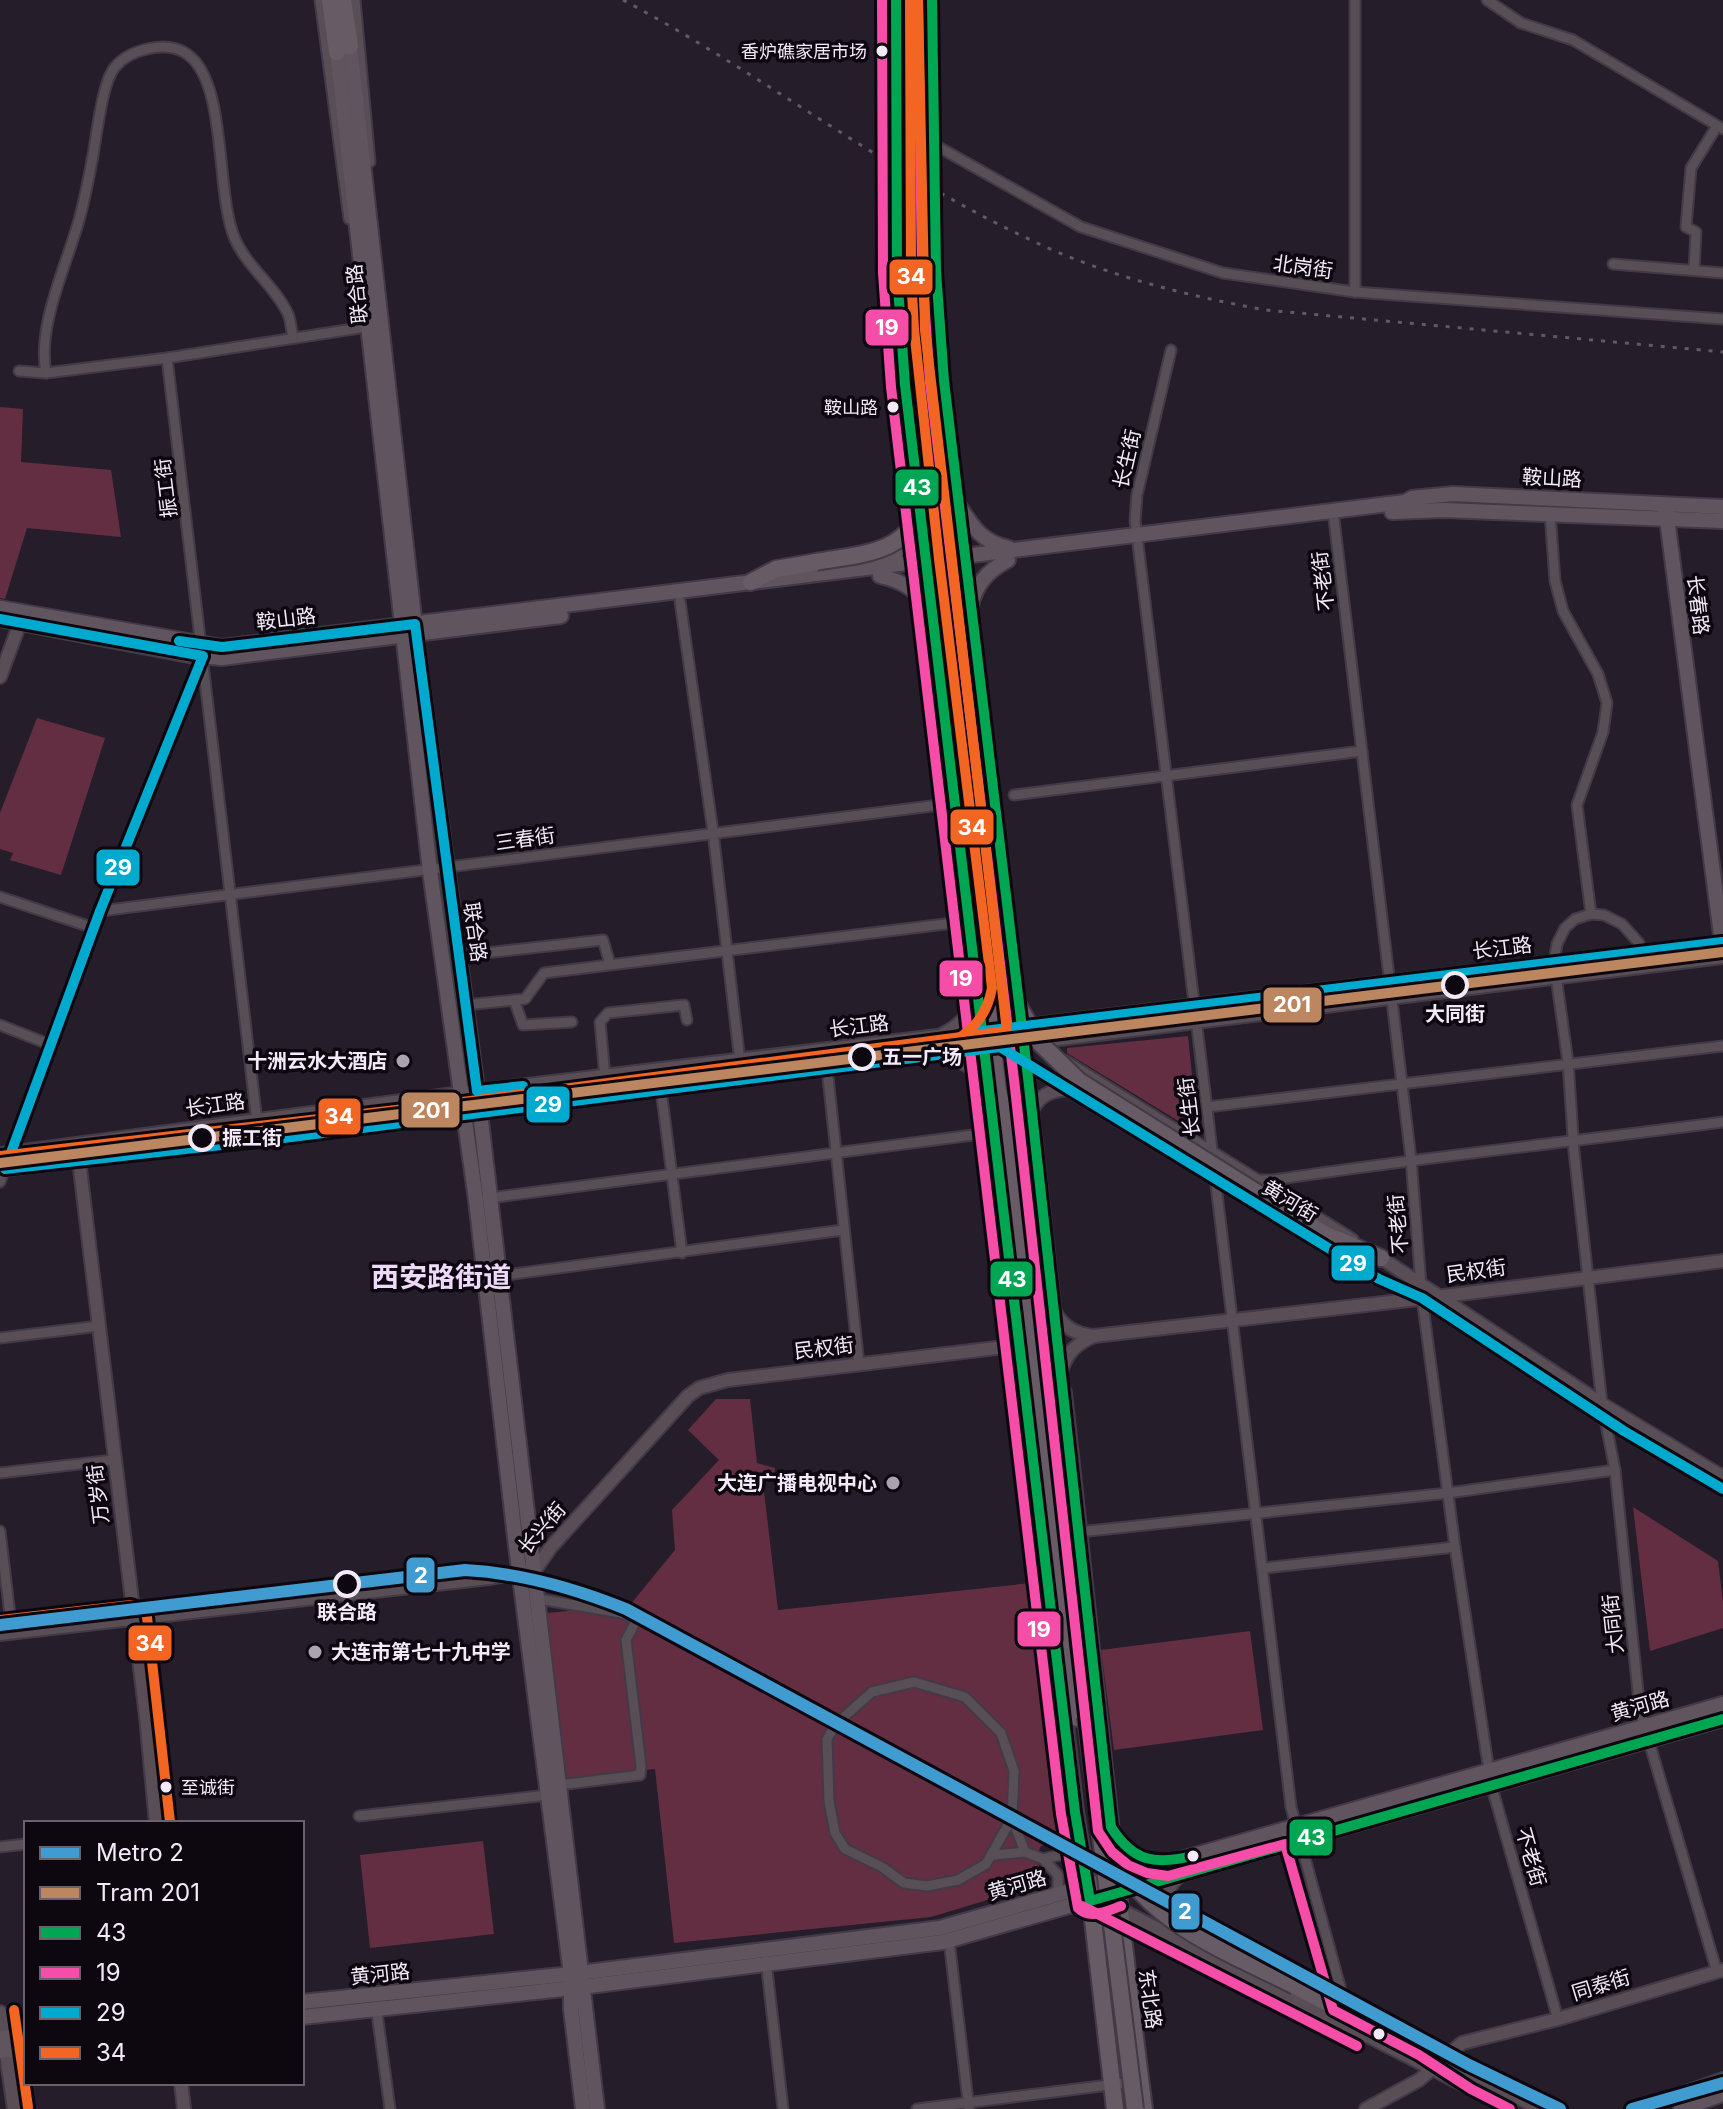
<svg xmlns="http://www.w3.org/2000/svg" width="1723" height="2109" font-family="Inter,'Noto Sans SC',sans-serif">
  <rect width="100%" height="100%" fill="#261d2a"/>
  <g fill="#632e42">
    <polygon points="0,407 23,409 21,462 111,470 121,537 27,528 5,599 0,598"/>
    <polygon points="37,718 105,738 61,875 10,860 13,853 0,849 0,813"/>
    <polygon points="1188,1036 1198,1133 1067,1053 1067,1048"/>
    <polygon points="716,1399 750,1399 757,1463 775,1468 774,1479 763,1483 778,1610 1031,1583 1063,1838 1041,1846 1036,1856 1041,1872 1040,1884 931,1917 674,1943 655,1769 566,1778 547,1613 630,1605 675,1550 672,1510 719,1460 688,1430"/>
    <polygon points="1633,1507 1718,1561 1723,1602 1723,1628 1650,1651"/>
    <polygon points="1250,1631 1263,1730 1114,1750 1101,1650"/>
    <polygon points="483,1841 494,1934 370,1948 360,1855"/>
  </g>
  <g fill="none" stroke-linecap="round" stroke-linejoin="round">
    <polyline stroke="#453c49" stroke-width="14" stroke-dasharray="14 7" stroke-linecap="butt" points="920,163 920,192"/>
    <defs>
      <g id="street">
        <polyline points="320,0 349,219"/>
        <polyline points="355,0 370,162"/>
        <polyline points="1487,0 1521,23 1573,40 1723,129"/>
        <polyline points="910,131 1081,227 1223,273 1355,292 1723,319"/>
        <polyline points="1613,264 1723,273"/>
        <polyline points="1694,270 1696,232 1686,227 1691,168 1717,126"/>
        <polyline points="1355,292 1355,0"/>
        <polyline points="1171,350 1137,495 1135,520 1213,1158"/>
        <polyline points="167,358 259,1139"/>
        <polyline points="19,371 46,373 167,358 366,327"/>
        <path d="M46,373C37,325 66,267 79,220C85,199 89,177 93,155C97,134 102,82 115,67C130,49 167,40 187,54C228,82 215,194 235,239C247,267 275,286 288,314C291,321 291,330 293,337"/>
        <polyline points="1333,511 1411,1159 1422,1298 1455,1547 1491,1784 1558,2019"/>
        <polyline points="1550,513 1555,581 1563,611 1598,674 1607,703 1603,732 1577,805 1591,914"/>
        <polyline points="680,601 713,832 742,1079"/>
        <polyline points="1014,795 1362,751"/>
        <polyline points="0,897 94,928"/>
        <polyline points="100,911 955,803"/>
        <polyline points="1641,952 1639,943 1622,924 1604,915 1591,914 1575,919 1565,928 1557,944 1554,962 1568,1062 1574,1152 1602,1404 1615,1470 1640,1711 1717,1972"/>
        <polyline points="458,956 603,940 610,964"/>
        <polyline points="514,1000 523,1025 572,1022"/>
        <polyline points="465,1005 525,999 544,973 970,921"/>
        <polyline points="0,1025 51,1045"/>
        <polyline points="827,1068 859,1365"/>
        <polyline points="605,1077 600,1022 608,1013 684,1005 687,1020"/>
        <polyline points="661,1090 682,1253"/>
        <polyline points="1207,1107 1723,1046"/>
        <polyline points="1215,1177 1291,1807 1344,2001"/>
        <path d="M1255,1180H1273C1422,1157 1573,1142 1723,1122"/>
        <polyline points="0,1182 100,911 202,659"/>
        <polyline points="489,1198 996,1132"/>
        <polyline points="499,1276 843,1230"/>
        <polyline points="0,1338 99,1326"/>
        <polyline points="0,1473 114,1460"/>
        <polyline points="0,1531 12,1632"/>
        <polyline points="1079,1532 1448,1493 1615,1470"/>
        <polyline points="1264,1568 1455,1547"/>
        <polyline points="539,1599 621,1613 678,1634"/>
        <polygon points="914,1682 965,1697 1001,1733 1014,1771 1012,1818 986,1864 958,1880 927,1886 904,1883 882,1867 845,1849 835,1833 829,1801 827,1739 836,1724 872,1692"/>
        <polyline points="559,1785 640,1775 641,1766 626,1640 637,1619"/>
        <polyline points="359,1816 548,1795"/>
        <polyline points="1012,1818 1025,1852 1043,1859 1058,1875 1058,1887 1054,1896"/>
        <polyline points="0,1847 26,1844"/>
        <polyline points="993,1855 1025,1852"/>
        <polyline points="1043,1859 1064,1854 1079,1840"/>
        <polyline points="949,1940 969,2109"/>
        <polyline points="766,1961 783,2109"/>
        <polyline points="376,2006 390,2109"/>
        <polyline points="917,2109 1133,2082"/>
      </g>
      <g id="secondary">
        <polyline points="898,297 903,362"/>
        <polyline points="919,512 947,736"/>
        <polyline points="0,677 20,623"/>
        <polyline points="956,809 961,851"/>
        <path d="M943,1034C963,1024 973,1010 978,988"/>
        <polyline points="1012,1055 1379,1279 1422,1298 1624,1431 1723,1489"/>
        <path d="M946,1057C967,1062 980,1073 991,1090"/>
        <polyline points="1065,1062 1352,1240"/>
        <path d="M1031,1112C1039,1095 1051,1090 1069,1089"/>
        <polyline points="0,1154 477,1091 1723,942"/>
        <polyline points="79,1160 146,1717 156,1823"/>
        <polyline points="0,1170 245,1141 268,1140 1034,1042 1723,957"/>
        <polyline points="1375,1254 1602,1404 1723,1477"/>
        <polyline points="1436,1297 1723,1261"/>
        <path d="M1054,1311C1063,1327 1076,1335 1094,1336L1418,1299"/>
        <path d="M1061,1372C1066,1353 1076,1344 1094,1336"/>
        <polyline points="0,1634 489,1578 535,1570 551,1547 688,1396 699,1388 728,1380 1021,1345"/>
        <path d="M1112,1828C1124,1851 1141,1860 1167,1862"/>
        <path d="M1181,1875C1166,1886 1164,1900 1176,1915L1426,2043L1479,2077L1540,2109"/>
        <polyline points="1115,1907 1511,2109"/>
        <polyline points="0,2012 14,2109"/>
        <polyline points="181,2083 184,2109"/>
        <polyline points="1366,2109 1419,2080 1462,2043 1558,2019 1723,1970"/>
        <polyline points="1639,2109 1723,2079"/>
      </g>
      <g id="primary">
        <polyline points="350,46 418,654 479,1104 597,2109"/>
        <polyline points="337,52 430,871 476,1200 516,1546 571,1974 571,2009 583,2109"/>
        <polyline points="920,192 923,312"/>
        <polyline points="926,348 962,653"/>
        <path d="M951,494C969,519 976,541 1009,548"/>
        <polyline points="1666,511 1723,950"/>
        <polyline points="1392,512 1444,510 1723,521"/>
        <path d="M878,565C911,551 911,514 916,483"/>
        <path d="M880,576C903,581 919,591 931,611"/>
        <polyline points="0,608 222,647 1405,502 1412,498 1453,494 1723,507"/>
        <path d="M970,608C976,584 987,571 1008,560"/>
        <polyline points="0,619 189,655 222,658 561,616"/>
        <polyline points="1027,1075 1055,1325"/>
        <polyline points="992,1086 1035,1471"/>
        <polyline points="302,2002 571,1974 940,1928 1723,1704"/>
        <polyline points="302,2017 573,1988 943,1942 1723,1719"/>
        <polyline points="0,2038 26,2035"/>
        <polyline points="0,2051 26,2048"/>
        <polyline points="1681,2109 1723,2094"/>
      </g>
      <g id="highway">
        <polyline points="330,0 337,52"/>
        <polyline points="343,0 350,46"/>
        <polyline points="751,582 776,569 816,562"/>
        <polyline points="1013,1156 1077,1718"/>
        <polyline points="1267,1199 1326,1235 1381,1258"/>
        <path d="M1039,1301L1047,1312L1054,1373L1063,1393C1090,1632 1113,1871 1144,2109"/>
        <polyline points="1046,1444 1035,1471 1075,1812 1093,1920 1115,2109"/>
        <polyline points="1295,1986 1401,2041 1440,2052"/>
      </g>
    </defs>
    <use href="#street" stroke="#423a46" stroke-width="13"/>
    <use href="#secondary" stroke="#423a46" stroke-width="16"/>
    <use href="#primary" stroke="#423a46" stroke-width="18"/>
    <use href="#highway" stroke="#423a46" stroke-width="20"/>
    <use href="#street" stroke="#574e56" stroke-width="9"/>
    <use href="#secondary" stroke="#594e56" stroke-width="12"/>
    <use href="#primary" stroke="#60555e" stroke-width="14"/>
    <use href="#highway" stroke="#675b65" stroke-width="16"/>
    <path stroke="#625961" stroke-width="3" stroke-dasharray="4 8" stroke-linecap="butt" d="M623,0C764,75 890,175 1035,242C1107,276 1188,296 1266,310L1723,352"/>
    <defs>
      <g id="highway-bridge">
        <polyline points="902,0 904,273 912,384 998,1090 1013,1156"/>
        <polyline points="925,0 931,329 1021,1087 1022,1155"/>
        <path d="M816,562C861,554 911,554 923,501"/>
        <polyline points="1015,1000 1040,1043 1079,1081 1267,1199"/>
        <polyline points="1086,1717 1135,2109"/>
        <path d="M1106,1839C1140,1921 1222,1949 1295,1986"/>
      </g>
    </defs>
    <use href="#highway-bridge" stroke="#423a46" stroke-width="20" stroke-linecap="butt"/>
    <use href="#highway-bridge" stroke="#675b65" stroke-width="16"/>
    <defs>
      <g id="bus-1">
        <polyline points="896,0 897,273 905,385 1075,1812 1090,1901 1723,1719"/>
        <path d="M932,0L936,271L944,381L1029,1086L1111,1827C1133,1862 1155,1865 1193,1856"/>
      </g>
      <g id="bus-2">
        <path d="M882,0L883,273L891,387L1061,1814L1078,1908C1090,1920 1107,1911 1121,1906"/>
        <polyline points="918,0 922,271 930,383 1015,1088 1098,1831 1112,1852 1128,1865 1147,1873 1168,1876 1285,1844 1333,2010 1419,2055 1471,2089 1510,2109"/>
        <polyline points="1082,1906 1357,2046"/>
      </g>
      <g id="bus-3">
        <polyline points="0,619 203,656 100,911 5,1169 268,1140 1000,1047 1379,1279 1422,1298 1624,1431 1723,1489"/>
        <polyline points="179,641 222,647 415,624 477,1091 523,1086"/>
        <polyline points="967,1033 1722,942 1723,950"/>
      </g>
      <g id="bus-4">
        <path d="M909,1054C950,1048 984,1032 992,988L939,559L914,329L911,273L910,0"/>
        <polyline points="0,1156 439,1105 1007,1031 925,330 918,0"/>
        <polyline points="0,1620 131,1605 144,1610 147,1617 170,1822"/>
        <polyline points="14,2010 28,2107"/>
      </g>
    </defs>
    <use href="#bus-1" stroke="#0d0710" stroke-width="16"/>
    <use href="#bus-2" stroke="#0d0710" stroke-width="16"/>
    <use href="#bus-3" stroke="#0d0710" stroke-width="16"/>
    <use href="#bus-4" stroke="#0d0710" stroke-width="16"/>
    <use href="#bus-1" stroke="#00a651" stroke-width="10"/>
    <use href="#bus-2" stroke="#f54da8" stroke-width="10"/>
    <use href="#bus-3" stroke="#00a9ce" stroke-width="10"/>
    <use href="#bus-4" stroke="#f26522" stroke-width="10"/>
    <defs>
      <polyline id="tram-1" points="0,1163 1723,952"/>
    </defs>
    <use href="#tram-1" stroke="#0d0710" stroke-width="16"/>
    <use href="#tram-1" stroke="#bb8660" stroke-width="10"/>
    <defs>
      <g id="metro-1">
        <path d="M0,1625L465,1570C522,1573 574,1588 626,1609L1469,2065L1560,2109"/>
        <polyline points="1632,2109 1723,2083"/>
      </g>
    </defs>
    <use href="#metro-1" stroke="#0d0710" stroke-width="18"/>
    <use href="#metro-1" stroke="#409bd0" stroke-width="12"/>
  </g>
  <g fill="#f4e9f9" stroke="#0d0710" stroke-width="3">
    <circle cx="882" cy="51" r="7"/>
    <circle cx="893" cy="407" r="7"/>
    <circle cx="166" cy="1787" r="7"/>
    <circle cx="1193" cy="1856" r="7"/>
    <circle cx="1379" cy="2034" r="7"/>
  </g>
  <g fill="#0d0710" stroke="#f4e9f9" stroke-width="4">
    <circle cx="1455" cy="985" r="12"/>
    <circle cx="862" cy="1057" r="12"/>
    <circle cx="202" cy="1138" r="12"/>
    <circle cx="347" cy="1584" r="12"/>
  </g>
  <g fill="#aca2b1" stroke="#0d0710" stroke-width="3">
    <circle cx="403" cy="1061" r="8"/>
    <circle cx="893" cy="1483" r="8"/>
    <circle cx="315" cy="1652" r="8"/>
  </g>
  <g text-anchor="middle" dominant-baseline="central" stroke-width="7" stroke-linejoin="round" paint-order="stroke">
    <g font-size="18" fill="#f4e9f9" stroke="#0d0710" text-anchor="end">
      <text x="867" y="51">香炉礁家居市场</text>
      <text x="878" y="407">鞍山路</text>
      <text x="181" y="1787" text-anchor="start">至诚街</text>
    </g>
    <g font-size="20" fill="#f4e9f9" stroke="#0d0710">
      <text transform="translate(1303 267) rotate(8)">北岗街</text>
      <text transform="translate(357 294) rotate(-96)">联合路</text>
      <text transform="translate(1127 459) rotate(-77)">长生街</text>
      <text transform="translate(1552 478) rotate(3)">鞍山路</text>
      <text transform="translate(166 488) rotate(-97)">振工街</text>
      <text transform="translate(1323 581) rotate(-97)">不老街</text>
      <text transform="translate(1698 605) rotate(83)">长春路</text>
      <text transform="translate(286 619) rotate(-7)">鞍山路</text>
      <text transform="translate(525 839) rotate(-8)">三春街</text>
      <text transform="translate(475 932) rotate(82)">联合路</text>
      <text transform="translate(1502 948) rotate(-7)">长江路</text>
      <text transform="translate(859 1026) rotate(-7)">长江路</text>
      <text transform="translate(215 1105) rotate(-8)">长江路</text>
      <text transform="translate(1189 1107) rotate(-97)">长生街</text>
      <text transform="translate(1290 1201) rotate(31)">黄河街</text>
      <text transform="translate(1398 1224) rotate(-95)">不老街</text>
      <text transform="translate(1476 1271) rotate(-8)">民权街</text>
      <text transform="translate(824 1348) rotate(-7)">民权街</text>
      <text transform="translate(98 1494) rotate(-97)">万岁街</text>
      <text transform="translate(542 1528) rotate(-49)">长兴街</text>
      <text transform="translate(1613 1624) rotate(-96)">大同街</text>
      <text transform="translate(1640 1706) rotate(-16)">黄河路</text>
      <text transform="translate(1531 1857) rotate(74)">不老街</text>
      <text transform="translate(1017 1885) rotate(-16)">黄河路</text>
      <text transform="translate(380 1974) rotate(-6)">黄河路</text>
      <text transform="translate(1601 1985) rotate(-17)">同泰街</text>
      <text transform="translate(1150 1999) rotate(82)">东北路</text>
    </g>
    <g font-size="20" font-weight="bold" fill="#f4e9f9" stroke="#0d0710">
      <text x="1455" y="1014">大同街</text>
      <text x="882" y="1057" text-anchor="start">五一广场</text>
      <text x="222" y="1138" text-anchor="start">振工街</text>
      <text x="347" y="1612">联合路</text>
    </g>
    <g font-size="20" font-weight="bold" fill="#f4e9f9" stroke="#0d0710" text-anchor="end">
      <text x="387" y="1061">十洲云水大酒店</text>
      <text x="877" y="1483">大连广播电视中心</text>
      <text x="331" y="1652" text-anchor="start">大连市第七十九中学</text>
    </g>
    <g font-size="28" font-weight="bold" fill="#eed9f8" stroke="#0d0710">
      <text x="441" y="1277">西安路街道</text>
    </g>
  </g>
  <g stroke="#0d0710" stroke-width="3">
    <rect x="888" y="258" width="46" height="38" rx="8" fill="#f26522"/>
    <rect x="864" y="308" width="46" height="39" rx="8" fill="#f54da8"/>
    <rect x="894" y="468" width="46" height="39" rx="8" fill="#00a651"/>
    <rect x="949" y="808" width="46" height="38" rx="8" fill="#f26522"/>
    <rect x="95" y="848" width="46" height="39" rx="8" fill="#00a9ce"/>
    <rect x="938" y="959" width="46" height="39" rx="8" fill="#f54da8"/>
    <rect x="1262" y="986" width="61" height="38" rx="8" fill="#bb8660"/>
    <rect x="525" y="1085" width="46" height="39" rx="8" fill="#00a9ce"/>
    <rect x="400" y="1091" width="61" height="38" rx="8" fill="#bb8660"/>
    <rect x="317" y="1097" width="45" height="39" rx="8" fill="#f26522"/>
    <rect x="1330" y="1244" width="46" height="38" rx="8" fill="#00a9ce"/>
    <rect x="989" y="1260" width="45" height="38" rx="8" fill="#00a651"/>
    <rect x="405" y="1556" width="31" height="38" rx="8" fill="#409bd0"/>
    <rect x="1016" y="1610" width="46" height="38" rx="8" fill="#f54da8"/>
    <rect x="127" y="1624" width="46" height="38" rx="8" fill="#f26522"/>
    <rect x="1288" y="1818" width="46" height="39" rx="8" fill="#00a651"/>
    <rect x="1170" y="1892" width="31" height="39" rx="8" fill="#409bd0"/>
  </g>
  <g font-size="22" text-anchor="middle" font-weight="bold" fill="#fff">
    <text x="911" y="284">34</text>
    <text x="887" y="335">19</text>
    <text x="917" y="495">43</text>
    <text x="972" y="835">34</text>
    <text x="118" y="875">29</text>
    <text x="961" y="986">19</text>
    <text x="1292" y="1012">201</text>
    <text x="548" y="1112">29</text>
    <text x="431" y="1118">201</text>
    <text x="339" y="1124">34</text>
    <text x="1353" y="1271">29</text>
    <text x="1012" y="1287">43</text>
    <text x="421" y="1583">2</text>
    <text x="1039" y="1637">19</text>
    <text x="150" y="1651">34</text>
    <text x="1311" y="1845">43</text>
    <text x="1185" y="1919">2</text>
  </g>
  <rect x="24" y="1821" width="280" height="264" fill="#0d0710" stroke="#69616d" stroke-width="2"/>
  <rect x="40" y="1847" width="40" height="12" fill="#409bd0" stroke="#69616d" stroke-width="2"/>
  <text x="96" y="1861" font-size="24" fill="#f4e9f9">Metro 2</text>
  <rect x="40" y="1887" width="40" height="12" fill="#bb8660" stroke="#69616d" stroke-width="2"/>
  <text x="96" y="1901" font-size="24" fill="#f4e9f9">Tram 201</text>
  <rect x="40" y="1927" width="40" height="12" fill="#00a651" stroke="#69616d" stroke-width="2"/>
  <text x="96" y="1941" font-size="24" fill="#f4e9f9">43</text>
  <rect x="40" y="1967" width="40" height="12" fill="#f54da8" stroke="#69616d" stroke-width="2"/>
  <text x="96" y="1981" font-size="24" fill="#f4e9f9">19</text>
  <rect x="40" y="2007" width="40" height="12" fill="#00a9ce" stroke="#69616d" stroke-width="2"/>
  <text x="96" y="2021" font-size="24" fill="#f4e9f9">29</text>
  <rect x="40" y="2047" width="40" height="12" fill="#f26522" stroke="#69616d" stroke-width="2"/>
  <text x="96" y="2061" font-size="24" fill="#f4e9f9">34</text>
</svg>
